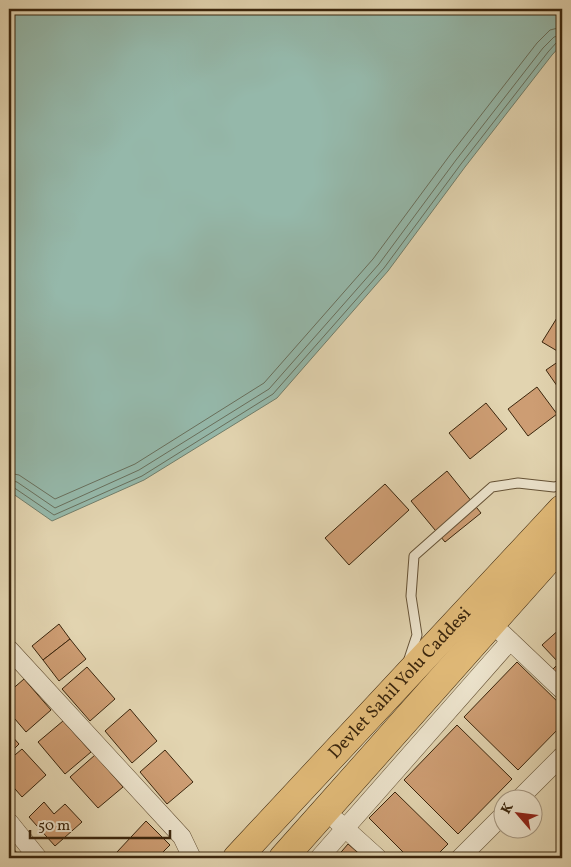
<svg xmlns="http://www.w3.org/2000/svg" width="571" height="867" font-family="Vollkorn,serif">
  <rect width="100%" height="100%" fill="#e2d4b0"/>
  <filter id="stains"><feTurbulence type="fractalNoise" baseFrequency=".004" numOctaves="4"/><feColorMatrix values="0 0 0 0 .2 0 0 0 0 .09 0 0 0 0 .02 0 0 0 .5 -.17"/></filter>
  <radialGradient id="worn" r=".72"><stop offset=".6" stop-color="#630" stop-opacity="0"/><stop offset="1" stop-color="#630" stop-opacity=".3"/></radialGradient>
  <polygon fill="#95b8aa" stroke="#717e6b" points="9,9 562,9 562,44 552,55 465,167 388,271 277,398 144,480 52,521 9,491"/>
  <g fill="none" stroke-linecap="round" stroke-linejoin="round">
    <g stroke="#686f5c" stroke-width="1">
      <polyline points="9,473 19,475 55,499 135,464 264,383 373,259 450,155 537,43 550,30 562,27"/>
      <polyline points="9,480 17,482 55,508 139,470 269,389 379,264 456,160 543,48 554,37 562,35"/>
      <polyline points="9,486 13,487 54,515 142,476 273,394 384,268 461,164 548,52 557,42 562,41"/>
    </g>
  </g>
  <g fill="#cd9d73" stroke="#3b260d">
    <polygon points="560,313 562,314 562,347 559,352 542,342"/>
    <polygon points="562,359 562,393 546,370"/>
    <polygon points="537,387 557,414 528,436 508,409"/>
    <polygon points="486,403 507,429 470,459 449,433"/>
    <polygon points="447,471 481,513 445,542 411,501"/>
    <polygon points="385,484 409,510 349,565 325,538"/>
    <polygon points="59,624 70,639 43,660 32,646"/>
    <polygon points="562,627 562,660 559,663 542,645"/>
    <polygon points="70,639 86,659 59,681 43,660"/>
    <polygon points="562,660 562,682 551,671"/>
    <polygon points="517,662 562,706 562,725 518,770 464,717"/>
    <polygon points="87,667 115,699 90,721 62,689"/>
    <polygon points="24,679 51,710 26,732 9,712 9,692"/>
    <polygon points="130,709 157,741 132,763 105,731"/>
    <polygon points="63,721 91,752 65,774 38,742"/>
    <polygon points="457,725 512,779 458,834 404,780"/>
    <polygon points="9,733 19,744 9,754"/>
    <polygon points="22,749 46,775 22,797 9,782 9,760"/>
    <polygon points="165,750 193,782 167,804 140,772"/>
    <polygon points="95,755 123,787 98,808 70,777"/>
    <polygon points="395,792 448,844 434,858 409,858 369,818"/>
    <polygon points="44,802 54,814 65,804 82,822 55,846 29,817"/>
    <polygon points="146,821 170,845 157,858 124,858 117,852"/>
    <polygon points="9,844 18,854 14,858 9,858"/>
    <polygon points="348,844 364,858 336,858"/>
  </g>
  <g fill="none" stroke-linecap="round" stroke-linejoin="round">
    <defs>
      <polyline id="lane" points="408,662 417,635 411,596 414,556 492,487 518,483 554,487 562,485"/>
      <g id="street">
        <polyline points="503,634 562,690"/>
        <polyline points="9,649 182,837 192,858"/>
        <polyline points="518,800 562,756"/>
        <polyline points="337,821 378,858"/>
        <polyline points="9,822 38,858"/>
        <polyline points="319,858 510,641"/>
        <polyline points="460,858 504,814"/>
      </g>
      <g id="primary">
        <path id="s1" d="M237,858L562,509"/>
        <polyline points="283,858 562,544"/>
      </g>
    </defs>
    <use href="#lane" stroke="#655236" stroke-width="11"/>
    <use href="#street" stroke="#655236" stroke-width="19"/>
    <use href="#primary" stroke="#3b260d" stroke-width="29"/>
    <use href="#lane" stroke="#ece3cc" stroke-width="9"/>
    <use href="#street" stroke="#ece3cc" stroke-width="18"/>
    <use href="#primary" stroke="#e1ba78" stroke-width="28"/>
  </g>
  <g text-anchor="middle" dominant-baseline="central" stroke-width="4.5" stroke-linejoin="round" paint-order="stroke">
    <g font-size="18" fill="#3b260d" stroke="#ece3cc">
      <text stroke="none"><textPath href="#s1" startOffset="239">Devlet Sahil Yolu Caddesi</textPath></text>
    </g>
  </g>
  <rect width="571" height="867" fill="none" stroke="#e2d4b0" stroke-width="30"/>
  <rect x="10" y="10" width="551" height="847" fill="none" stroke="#3b260d" stroke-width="2.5"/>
  <rect x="15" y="15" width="541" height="837" fill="none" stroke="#3b260d"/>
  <g transform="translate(518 814) rotate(298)"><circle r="24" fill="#ece3cc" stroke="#a59780"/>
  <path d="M0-4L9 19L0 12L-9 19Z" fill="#8f2418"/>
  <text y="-8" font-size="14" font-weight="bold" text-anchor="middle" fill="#3b260d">K</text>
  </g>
  <path d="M30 830v8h140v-8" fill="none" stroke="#3b260d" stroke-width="2.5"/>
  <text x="38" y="830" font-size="15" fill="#3b260d" stroke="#ece3cc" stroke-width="4" paint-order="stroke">50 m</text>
  <rect width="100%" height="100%" filter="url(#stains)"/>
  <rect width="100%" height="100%" fill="url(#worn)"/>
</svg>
